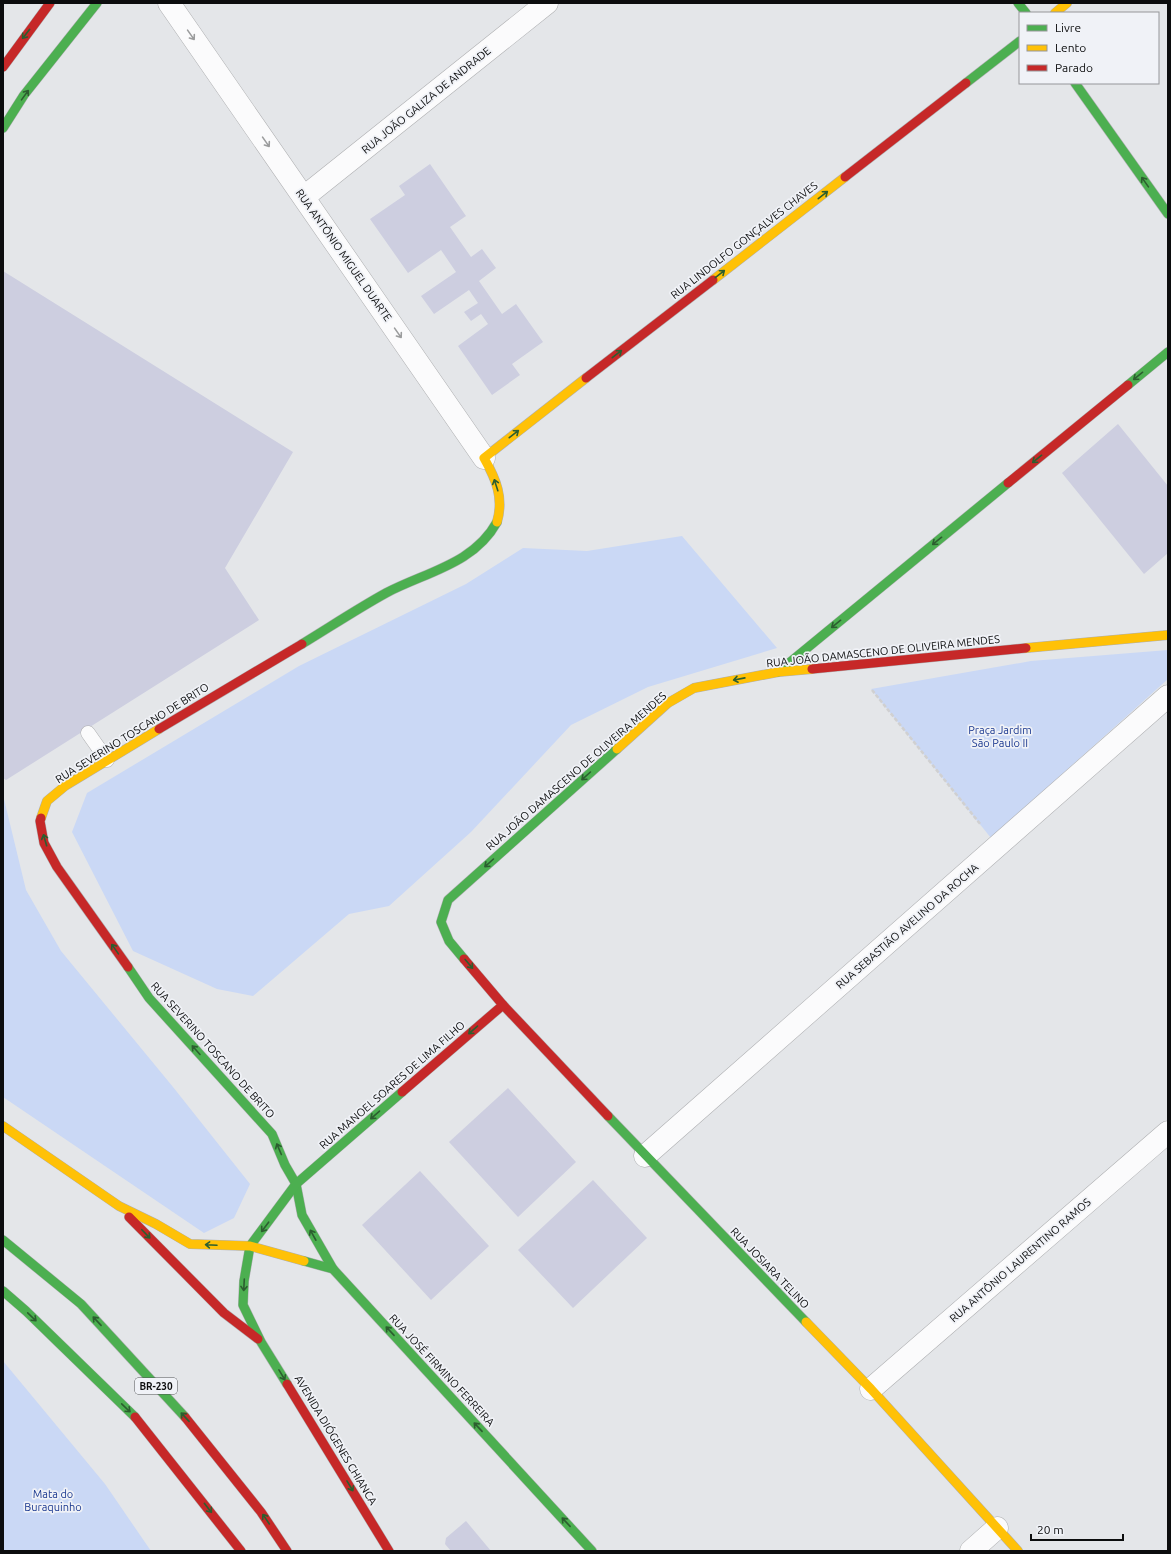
<svg xmlns="http://www.w3.org/2000/svg" width="1171" height="1554" font-family="Ubuntu,sans-serif">
  <rect width="100%" height="100%" fill="#e4e6e9"/>
  <g fill="#cad8f5">
    <polygon points="682,536 777,648 648,687 571,725 471,832 389,906 349,914 253,996 217,989 133,951 72,832 87,793 299,666 466,584 523,548 587,551"/>
    <polygon points="1168,650 1168,679 991,838 871,689 1031,661"/>
    <polygon points="3,795 26,890 61,951 173,1087 250,1184 234,1218 204,1233 3,1097"/>
    <polygon points="3,1361 105,1484 151,1551 3,1551"/>
  </g>
  <g fill="#cdcee0">
    <polygon points="430,164 466,216 450,227 471,257 482,249 496,268 479,281 502,314 516,304 543,342 512,364 520,375 492,395 458,346 488,324 481,314 471,321 464,312 478,303 469,290 434,314 421,296 456,272 441,250 408,273 370,219 405,195 399,186"/>
    <polygon points="3,271 293,452 225,568 259,620 6,780 3,778"/>
    <polygon points="1118,424 1168,486 1168,553 1144,574 1062,473"/>
    <polygon points="508,1088 576,1162 518,1217 449,1142"/>
    <polygon points="420,1171 489,1246 431,1300 362,1225"/>
    <polygon points="593,1180 647,1238 573,1308 518,1250"/>
    <polygon points="466,1521 491,1551 451,1551 445,1544 446,1538"/>
  </g>
  <g fill="none" stroke-linecap="round" stroke-linejoin="round">
    <defs>
      <polyline id="lane" points="88,733 107,760"/>
      <g id="street">
        <polyline points="169,3 484,458"/>
        <polyline points="304,197 547,3"/>
        <polyline points="645,1156 1168,696"/>
        <polyline points="871,1389 1168,1132"/>
        <polyline points="971,1551 997,1528"/>
      </g>
      <g id="fast">
        <polyline points="1018,3 1026,13"/>
        <polyline points="966,83 1020,41"/>
        <polyline points="1075,83 1168,214"/>
        <polyline points="3,128 24,95 97,3"/>
        <polyline points="1128,385 1168,352"/>
        <path d="M302,644C330,627 357,609 386,593C426,572 474,564 497,522"/>
        <polyline points="778,672 1008,483"/>
        <polyline points="464,959 449,941 441,922 448,900 617,749"/>
        <polyline points="128,967 149,998 272,1134 285,1165 296,1184 302,1215 333,1269"/>
        <polyline points="608,1116 806,1322"/>
        <polyline points="3,1240 81,1304 185,1417"/>
        <polyline points="304,1261 333,1269 592,1551"/>
        <polyline points="3,1291 26,1311 135,1417"/>
        <polyline points="287,1384 261,1342 243,1305 244,1281 250,1246 296,1184 402,1092"/>
      </g>
      <g id="slow">
        <polyline points="1055,13 1067,3"/>
        <polyline points="713,280 845,177"/>
        <path d="M497,522C504,498 496,479 484,458L586,378"/>
        <polyline points="1026,648 1168,635"/>
        <polyline points="617,749 668,703 694,688 778,672 812,669"/>
        <polyline points="41,818 47,801 65,786 159,729"/>
        <polyline points="3,1126 119,1206 156,1224 190,1244 250,1246 304,1261"/>
        <polyline points="806,1322 871,1389 1018,1551"/>
      </g>
      <g id="jam">
        <polyline points="3,67 50,3"/>
        <polyline points="845,177 966,83"/>
        <polyline points="586,378 713,280"/>
        <polyline points="1008,483 1128,385"/>
        <polyline points="812,669 1026,648"/>
        <polyline points="159,729 302,644"/>
        <polyline points="41,818 40,821 44,843 57,867 128,967"/>
        <polyline points="464,959 503,1005 608,1116"/>
        <polyline points="402,1092 503,1005"/>
        <polyline points="129,1217 224,1313 258,1339"/>
        <polyline points="287,1384 389,1551"/>
        <polyline points="135,1417 241,1551"/>
        <polyline points="185,1417 261,1512 287,1551"/>
      </g>
    </defs>
    <use href="#lane" stroke="#aeafb1" stroke-width="15"/>
    <use href="#street" stroke="#aeafb1" stroke-width="23"/>
    <use href="#fast" stroke="#aeafb1" stroke-width="10"/>
    <use href="#slow" stroke="#aeafb1" stroke-width="10"/>
    <use href="#jam" stroke="#aeafb1" stroke-width="10"/>
    <polyline stroke="#d0d0d1" stroke-width="2.5" stroke-dasharray="4 2" stroke-linecap="butt" points="872,690 981,825"/>
    <use href="#lane" stroke="#fbfbfc" stroke-width="14"/>
    <use href="#street" stroke="#fbfbfc" stroke-width="22"/>
    <use href="#fast" stroke="#4caf50" stroke-width="9"/>
    <use href="#slow" stroke="#ffc107" stroke-width="9"/>
    <use href="#jam" stroke="#c62828" stroke-width="9"/>
  </g>
  <defs><path id="oneway-shaft" d="M-6 0H5M1.5-3L5.5 0L1.5 3" fill="none" stroke-width="1.6" stroke-linecap="round" stroke-linejoin="round"/></defs>
  <g stroke="#2c5e2f">
    <use href="#oneway-shaft" transform="translate(26 34) rotate(128)"/>
    <use href="#oneway-shaft" transform="translate(25 95) rotate(-54)"/>
    <use href="#oneway-shaft" transform="translate(1145 182) rotate(-125)"/>
    <use href="#oneway-shaft" transform="translate(823 195) rotate(-38)"/>
    <use href="#oneway-shaft" transform="translate(720 274) rotate(-38)"/>
    <use href="#oneway-shaft" transform="translate(617 354) rotate(-38)"/>
    <use href="#oneway-shaft" transform="translate(1138 376) rotate(141)"/>
    <use href="#oneway-shaft" transform="translate(514 434) rotate(-38)"/>
    <use href="#oneway-shaft" transform="translate(1037 459) rotate(141)"/>
    <use href="#oneway-shaft" transform="translate(496 485) rotate(-108)"/>
    <use href="#oneway-shaft" transform="translate(937 541) rotate(141)"/>
    <use href="#oneway-shaft" transform="translate(836 624) rotate(141)"/>
    <use href="#oneway-shaft" transform="translate(739 679) rotate(169)"/>
    <use href="#oneway-shaft" transform="translate(586 776) rotate(138)"/>
    <use href="#oneway-shaft" transform="translate(45 840) rotate(-106)"/>
    <use href="#oneway-shaft" transform="translate(489 863) rotate(138)"/>
    <use href="#oneway-shaft" transform="translate(115 949) rotate(-125)"/>
    <use href="#oneway-shaft" transform="translate(469 964) rotate(50)"/>
    <use href="#oneway-shaft" transform="translate(473 1030) rotate(139)"/>
    <use href="#oneway-shaft" transform="translate(196 1050) rotate(-132)"/>
    <use href="#oneway-shaft" transform="translate(375 1115) rotate(139)"/>
    <use href="#oneway-shaft" transform="translate(279 1149) rotate(-113)"/>
    <use href="#oneway-shaft" transform="translate(265 1227) rotate(127)"/>
    <use href="#oneway-shaft" transform="translate(146 1234) rotate(46)"/>
    <use href="#oneway-shaft" transform="translate(313 1235) rotate(-119)"/>
    <use href="#oneway-shaft" transform="translate(211 1245) rotate(-177)"/>
    <use href="#oneway-shaft" transform="translate(244 1285) rotate(93)"/>
    <use href="#oneway-shaft" transform="translate(32 1317) rotate(44)"/>
    <use href="#oneway-shaft" transform="translate(97 1321) rotate(-133)"/>
    <use href="#oneway-shaft" transform="translate(390 1331) rotate(-133)"/>
    <use href="#oneway-shaft" transform="translate(282 1375) rotate(59)"/>
    <use href="#oneway-shaft" transform="translate(126 1408) rotate(44)"/>
    <use href="#oneway-shaft" transform="translate(185 1417) rotate(-133)"/>
    <use href="#oneway-shaft" transform="translate(478 1427) rotate(-133)"/>
    <use href="#oneway-shaft" transform="translate(350 1486) rotate(59)"/>
    <use href="#oneway-shaft" transform="translate(208 1508) rotate(52)"/>
    <use href="#oneway-shaft" transform="translate(266 1519) rotate(-124)"/>
    <use href="#oneway-shaft" transform="translate(566 1522) rotate(-133)"/>
  </g>
  <g stroke="#9b9c9d">
    <use href="#oneway-shaft" transform="translate(191 35) rotate(55)"/>
    <use href="#oneway-shaft" transform="translate(266 142) rotate(55)"/>
    <use href="#oneway-shaft" transform="translate(398 333) rotate(55)"/>
  </g>
  <g text-anchor="middle" dominant-baseline="central" stroke-width="3.5" stroke-linejoin="round" paint-order="stroke">
    <rect fill="#f0f2f7" stroke="#505254" stroke-width="1" x="135" y="1378" width="42" height="16" rx="3"/>
    <g font-size="10" font-weight="bold" fill="#0c0d0e">
      <text x="156" y="1386">BR-230</text>
    </g>
    <g font-size="11" fill="#0c0d0e" stroke="#f0f2f7">
      <text transform="translate(426 100) rotate(-39)">RUA JOÃO GALIZA DE ANDRADE</text>
      <text transform="translate(744 240) rotate(-38)">RUA LINDOLFO GONÇALVES CHAVES</text>
      <text transform="translate(344 255) rotate(55)">RUA ANTÔNIO MIGUEL DUARTE</text>
      <text transform="translate(883 651) rotate(-6)">RUA JOÃO DAMASCENO DE OLIVEIRA MENDES</text>
      <text transform="translate(132 733) rotate(-32)">RUA SEVERINO TOSCANO DE BRITO</text>
      <text transform="translate(576 771) rotate(-41)">RUA JOÃO DAMASCENO DE OLIVEIRA MENDES</text>
      <text transform="translate(907 926) rotate(-41)">RUA SEBASTIÃO AVELINO DA ROCHA</text>
      <text transform="translate(213 1050) rotate(48)">RUA SEVERINO TOSCANO DE BRITO</text>
      <text transform="translate(392 1085) rotate(-41)">RUA MANOEL SOARES DE LIMA FILHO</text>
      <text transform="translate(1020 1260) rotate(-41)">RUA ANTÔNIO LAURENTINO RAMOS</text>
      <text transform="translate(770 1268) rotate(46)">RUA JOSIARA TELINO</text>
      <text transform="translate(442 1370) rotate(47)">RUA JOSÉ FIRMINO FERREIRA</text>
      <text transform="translate(336 1440) rotate(59)">AVENIDA DIÓGENES CHIANCA</text>
    </g>
    <g font-size="11" fill="#1b3990" stroke="#f0f2f7">
      <text x="1000" y="730">Praça Jardim<tspan x="1000" dy="13">São Paulo II</tspan></text>
      <text x="53" y="1494">Mata do<tspan x="53" dy="13">Buraquinho</tspan></text>
    </g>
  </g>
  <rect width="1171" height="1554" fill="none" stroke="#0c0d0e" stroke-width="8"/>
  <rect x="1019" y="12" width="140" height="72" fill="#f0f2f7" stroke="#95969a"/>
  <rect x="1027" y="25" width="20" height="6" fill="#4caf50" stroke="#95969a"/>
  <text x="1055" y="32" font-size="12" fill="#0c0d0e">Livre</text>
  <rect x="1027" y="45" width="20" height="6" fill="#ffc107" stroke="#95969a"/>
  <text x="1055" y="52" font-size="12" fill="#0c0d0e">Lento</text>
  <rect x="1027" y="65" width="20" height="6" fill="#c62828" stroke="#95969a"/>
  <text x="1055" y="72" font-size="12" fill="#0c0d0e">Parado</text>
  <path d="M1031 1534v6h92v-6" fill="none" stroke="#0c0d0e" stroke-width="2"/>
  <text x="1037" y="1534" font-size="12" fill="#0c0d0e" stroke="#f0f2f7" stroke-width="3" paint-order="stroke">20 m</text>
</svg>
